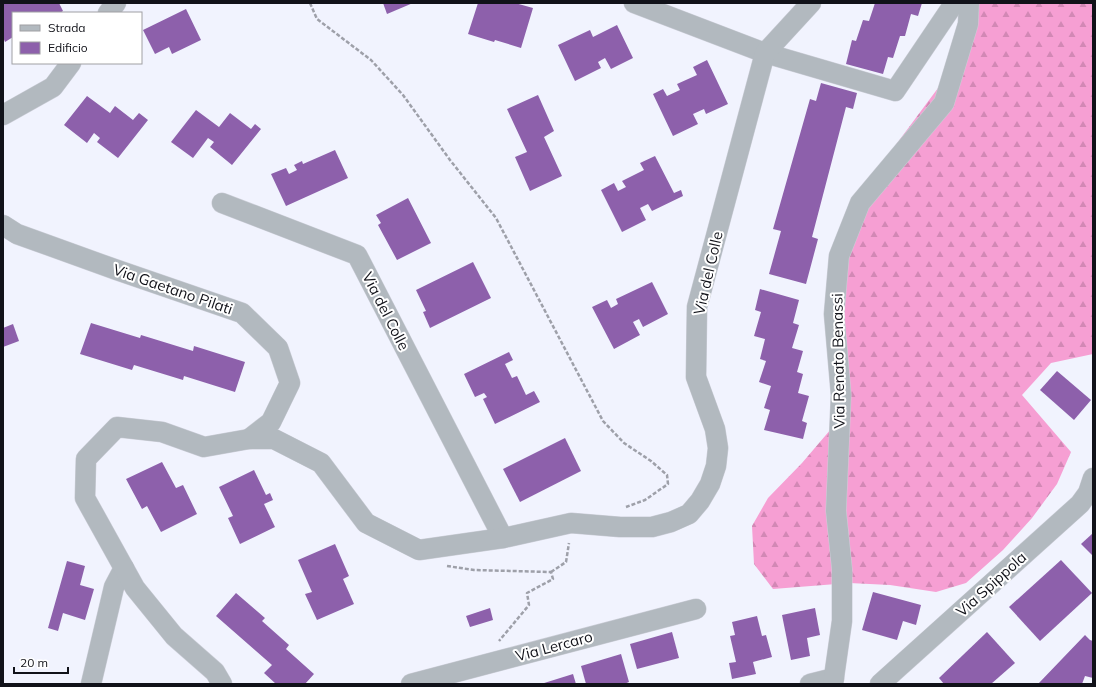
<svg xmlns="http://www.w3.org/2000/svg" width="1096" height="687" font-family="Mulish,sans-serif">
  <defs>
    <pattern id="forest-firs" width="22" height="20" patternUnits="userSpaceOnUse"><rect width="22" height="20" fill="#f69fd3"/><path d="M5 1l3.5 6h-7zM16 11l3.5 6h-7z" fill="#d288b5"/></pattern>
  </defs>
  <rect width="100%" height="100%" fill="#f1f3fe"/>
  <polygon fill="url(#forest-firs)" points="962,3 1093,3 1093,354 1051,363 1022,395 1071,452 1057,484 1032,518 1003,550 966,583 936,592 890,585 849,583 773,589 754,564 752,526 768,498 802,463 837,422 834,267 889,154 941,84 954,43"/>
  <g fill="#8d60ab">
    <polygon points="3,3 59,3 63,11 60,13 13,13 13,37 5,42 3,37"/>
    <polygon points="383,3 413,3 387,14"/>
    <polygon points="478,3 515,3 533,8 521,48 495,40 494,42 468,34"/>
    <polygon points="875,3 922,3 918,16 911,14 905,36 900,36 893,58 888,57 883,74 846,64 852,40 856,41 863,20 869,21"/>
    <polygon points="186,9 201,40 172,54 169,47 155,54 143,30"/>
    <polygon points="617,25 633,58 611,69 605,58 598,62 601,68 575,81 558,45 590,30 593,37"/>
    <polygon points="707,60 728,104 706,114 704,109 693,114 698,124 673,136 653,94 663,89 667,96 680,90 677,84 697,75 693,67"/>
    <polygon points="821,83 857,93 853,109 846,107 812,237 818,239 806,284 769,274 781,231 773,229 810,99 816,101"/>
    <polygon points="538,95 554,131 544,137 562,176 530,191 515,157 527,152 507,109"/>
    <polygon points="87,96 110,113 115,106 133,120 139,113 148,120 118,158 97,142 100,138 94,133 87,143 64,125"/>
    <polygon points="196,110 219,127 230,113 251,129 255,124 261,129 232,165 210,147 214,142 208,138 193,158 171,142"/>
    <polygon points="335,150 348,178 286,206 271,174 286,168 289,174 297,170 294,165 302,161 303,164"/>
    <polygon points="655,156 674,193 681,190 683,196 652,211 648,204 640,208 646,220 622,232 601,190 614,183 618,191 626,187 622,181 644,170 640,163"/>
    <polygon points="408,198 431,243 397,260 378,225 381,223 376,215"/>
    <polygon points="473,262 491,298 430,328 423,312 426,311 416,290"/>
    <polygon points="652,282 668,314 643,327 639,319 633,322 640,335 614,349 592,307 607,300 611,308 618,304 616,299"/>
    <polygon points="760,289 799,300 793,323 799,325 792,348 803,351 797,372 803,374 798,393 809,396 802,421 807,423 803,439 764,430 770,410 764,408 771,386 759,382 766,361 760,359 765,339 754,336 761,312 755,310"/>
    <polygon points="91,323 140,338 141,335 193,351 194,346 245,362 235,392 184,376 183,380 134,365 132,370 80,354"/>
    <polygon points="13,324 19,341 3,347 3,328"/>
    <polygon points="509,352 513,360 505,364 512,378 517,376 526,395 534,391 540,402 495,424 483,399 487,397 484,393 475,397 464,374"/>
    <polygon points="1057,371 1091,400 1074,420 1040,390"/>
    <polygon points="565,438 581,471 520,502 503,469"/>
    <polygon points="162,462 176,488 183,485 197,514 161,532 147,506 142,509 126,479"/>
    <polygon points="254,470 266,495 270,493 273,500 264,504 275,527 240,544 228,518 233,516 219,487"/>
    <polygon points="1093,533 1093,556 1081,544"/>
    <polygon points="335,544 349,576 343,579 354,604 317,620 305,594 312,592 298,560"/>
    <polygon points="1061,560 1092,593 1040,641 1009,607"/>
    <polygon points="67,561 85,566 80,585 94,589 85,620 63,613 58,631 48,628"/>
    <polygon points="873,592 921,605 916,625 903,621 897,640 862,630"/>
    <polygon points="236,593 265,618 262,621 289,645 286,649 314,674 305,684 276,684 264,673 272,665 216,616"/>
    <polygon points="490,608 493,620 470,627 466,616"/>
    <polygon points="815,608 820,635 807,638 810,656 791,660 782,615"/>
    <polygon points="757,616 762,636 766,635 772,657 753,662 756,674 732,679 729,663 736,662 730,636 735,635 732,622"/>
    <polygon points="672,632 679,658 637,669 630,644"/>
    <polygon points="987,632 1015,663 991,684 944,684 939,678"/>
    <polygon points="1085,635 1090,640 1093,641 1093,678 1085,676 1082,684 1038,684"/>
    <polygon points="621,654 629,682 624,684 586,684 581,666"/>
    <polygon points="573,674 576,684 541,684"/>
  </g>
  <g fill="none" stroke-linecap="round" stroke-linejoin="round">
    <defs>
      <g id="street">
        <polyline points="634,3 765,53 895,91 951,8 952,3"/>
        <polyline points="108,13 116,3"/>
        <polyline points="3,115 53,87 71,63"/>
        <polyline points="222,203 357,255 503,538"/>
        <polyline points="3,225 17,234 117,270 242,313 278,348 290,383 271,422 249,439"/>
        <polyline points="91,684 114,587 124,568"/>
        <polyline points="222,684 215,672 174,636 135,588 85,498 86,459 117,427 162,432 204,447 249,439 274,439 321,463 366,523 419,550 503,538 571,523 620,527 652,527 671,522 689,514 700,501 710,484 716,466 718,448 715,429 696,377 697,307 765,53 811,3"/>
        <polyline points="411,684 696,609"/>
        <polyline points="810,684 834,678"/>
        <polyline points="833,684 842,621 842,569 836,511 841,395 834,314 839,256 860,203 944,103 968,24 969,3"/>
        <polyline points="880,684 1080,504 1088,493 1093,478"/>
      </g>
    </defs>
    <use href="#street" stroke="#cdcfd9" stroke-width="21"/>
    <g stroke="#9ea0a9" stroke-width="2.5" stroke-dasharray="4 2" stroke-linecap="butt">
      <polyline points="310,3 317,19 371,60 403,95 450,160 496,218 603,421 624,443 651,461 667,475 668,484 645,500 626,507"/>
      <polyline points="447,566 474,570 551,572 553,579 527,593 529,605 499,641"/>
      <polyline points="551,572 566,562 569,543"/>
    </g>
    <use href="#street" stroke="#b2b9bf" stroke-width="20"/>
  </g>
  <g text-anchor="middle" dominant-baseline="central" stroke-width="4" stroke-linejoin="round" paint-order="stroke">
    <g font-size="15" fill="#111219" stroke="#fff">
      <text transform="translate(708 273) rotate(-77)">Via del Colle</text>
      <text transform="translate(173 289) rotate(19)">Via Gaetano Pilati</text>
      <text transform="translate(386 311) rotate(63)">Via del Colle</text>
      <text transform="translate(838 361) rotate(-91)">Via Renato Benassi</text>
      <text transform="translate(991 584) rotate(-42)">Via Spippola</text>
      <text transform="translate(554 646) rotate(-15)">Via Lercaro</text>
    </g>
  </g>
  <rect width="1096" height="687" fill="none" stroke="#111219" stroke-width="8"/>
  <rect x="12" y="12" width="130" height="52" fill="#ffffff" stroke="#a0a0a3"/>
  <rect x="20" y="25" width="20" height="6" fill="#b2b9bf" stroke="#a0a0a3"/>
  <text x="48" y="32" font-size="12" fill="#111219">Strada</text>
  <rect x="20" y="42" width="20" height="12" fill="#8d60ab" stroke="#a0a0a3"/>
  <text x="48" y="52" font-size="12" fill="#111219">Edificio</text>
  <path d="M14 667v6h54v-6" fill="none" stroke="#111219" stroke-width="2"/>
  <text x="20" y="667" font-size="12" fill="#111219" stroke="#ffffff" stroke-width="3" paint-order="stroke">20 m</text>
</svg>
